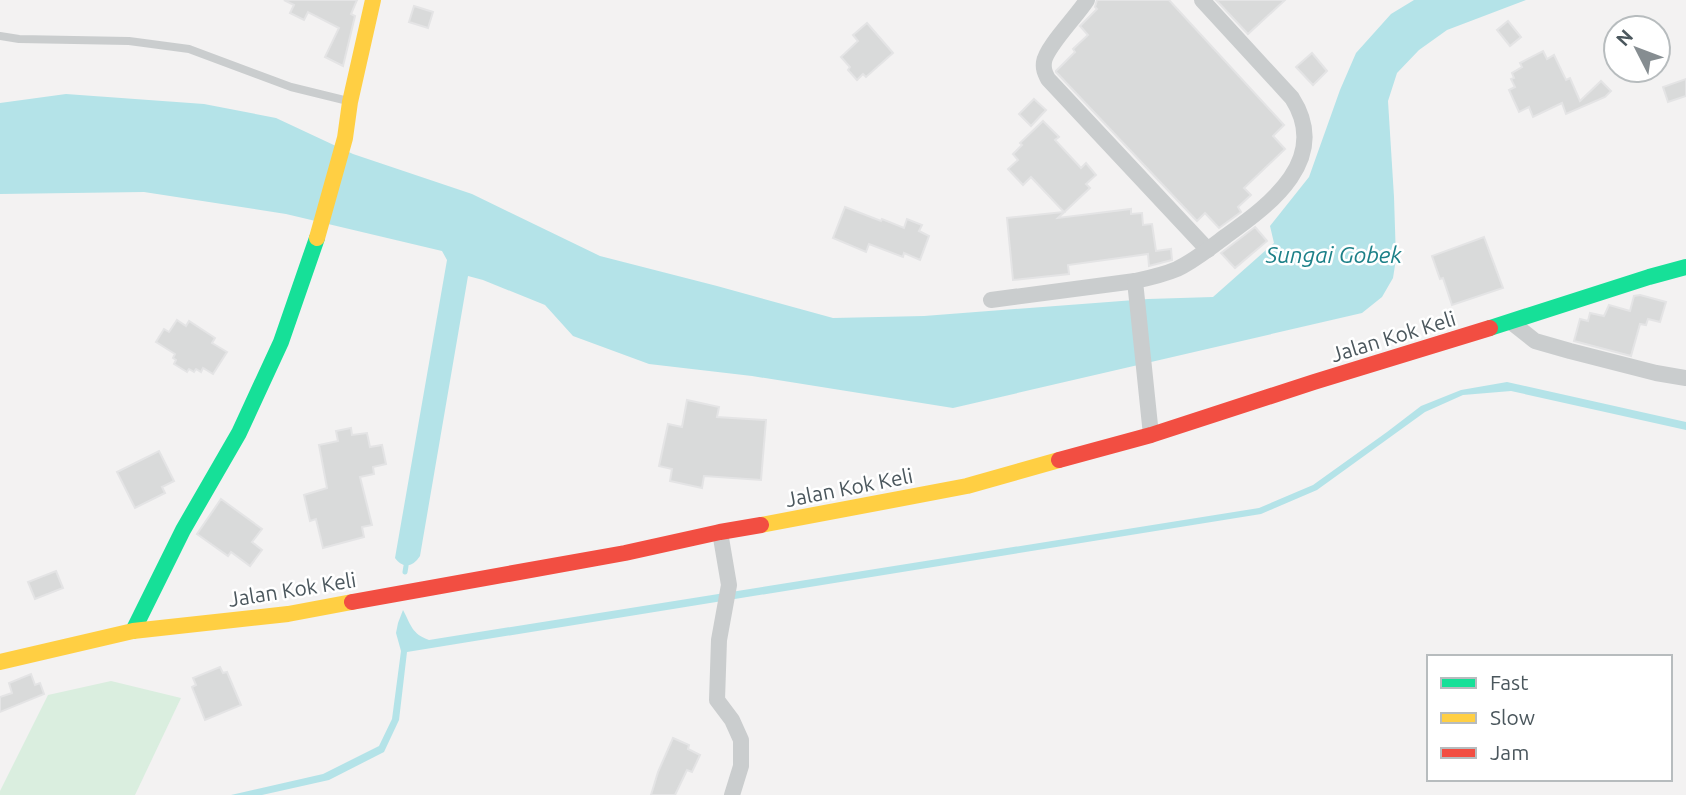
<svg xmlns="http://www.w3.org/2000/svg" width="1686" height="795" font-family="Ubuntu,sans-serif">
  <rect width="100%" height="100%" fill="#f3f2f2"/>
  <polygon fill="#daeedf" points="111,681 181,698 135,795 0,795 0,791 48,695"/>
  <g fill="#b4e3e8">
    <path d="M1414,0H1526L1447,30L1419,50L1397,73L1388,101L1394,197L1396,259L1393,278L1382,297L1362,313L953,408L752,376L649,364L573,336L545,305L483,280L468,276L420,556C413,567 403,569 395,558L447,260L442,251L286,214L144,192L0,194V103L66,94L204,104L276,118L353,154L472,194L600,256L717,286L833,318L924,316L1148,299L1213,297L1274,243L1270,226L1309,177L1340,90L1356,53L1391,14Z"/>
    <path d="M1507,382L1686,422V430L1511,391L1463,395L1425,412L1317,490L1261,514L407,652L399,720L384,752L329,780L262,795H231L323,774L379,746L392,719L401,651L396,633L398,623L403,610C411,625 412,634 429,640L1259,508L1313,485L1387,432L1421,406L1461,390Z"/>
  </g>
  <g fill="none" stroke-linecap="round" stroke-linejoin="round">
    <polyline stroke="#b4e3e8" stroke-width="5" points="405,572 406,566"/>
  </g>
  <g fill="#d9dada" stroke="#e4e4e5" stroke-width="2">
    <polygon points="284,0 357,0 351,14 355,16 343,66 325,57 339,28 308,12 304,20 290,13 294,5"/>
    <polygon points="1097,0 1169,0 1284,125 1273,136 1285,149 1244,188 1251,195 1238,207 1241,212 1219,228 1205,213 1197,221 1056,72 1056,71 1075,52 1073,49 1088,35 1080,26 1097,9 1095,7"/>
    <polygon points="1216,0 1285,0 1248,34"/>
    <polygon points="414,6 433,12 428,28 409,22"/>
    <polygon points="1508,21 1521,37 1510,46 1497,30"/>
    <polygon points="867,23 893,53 866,77 863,74 857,80 848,70 850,67 841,57 858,41 853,35"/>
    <polygon points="1543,51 1547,59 1554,55 1566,80 1570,78 1580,101 1601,81 1611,91 1605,97 1566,114 1562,103 1533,117 1529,107 1519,112 1509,90 1515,87 1511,79 1514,78 1512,73 1522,67 1520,63"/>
    <polygon points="1312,53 1327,71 1313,85 1296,67"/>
    <polygon points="1686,79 1686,96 1668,102 1663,87"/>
    <polygon points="1034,99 1046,110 1031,126 1019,114"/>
    <polygon points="1043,121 1059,137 1055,140 1081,168 1086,163 1096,175 1086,184 1090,188 1058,218 1131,209 1131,214 1142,213 1143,225 1152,224 1156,251 1171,249 1172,260 1149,266 1148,254 1068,265 1069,274 1013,280 1007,218 1064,212 1031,177 1023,185 1008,169 1018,160 1013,154 1022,145 1020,143"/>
    <polygon points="845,207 881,221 882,219 904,228 907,219 922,225 919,231 929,236 920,260 904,253 903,257 869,244 866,252 833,238"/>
    <polygon points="1255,227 1267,241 1235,268 1221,253"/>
    <polygon points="1484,237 1503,288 1452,305 1443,278 1440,279 1432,256"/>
    <polygon points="1640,295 1666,302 1660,322 1648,319 1646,325 1640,324 1631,356 1574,341 1580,319 1588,321 1590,313 1604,316 1609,305 1630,311 1634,296"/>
    <polygon points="177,320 186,326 189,321 215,338 212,343 227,352 213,374 203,368 201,372 196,369 194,372 189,369 187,372 174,364 176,360 173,358 175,354 156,342 164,329 169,332"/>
    <polygon points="687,400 719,407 717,417 766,420 761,480 704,476 702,488 670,481 672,469 659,466 668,424 682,427"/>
    <polygon points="351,428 352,435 367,433 370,447 382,445 386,464 373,467 374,474 360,477 372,525 362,527 364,537 323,548 316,519 310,521 304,495 327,488 319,445 338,441 336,431"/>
    <polygon points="159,451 174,481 162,487 165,493 135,508 117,472"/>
    <polygon points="221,499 262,529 252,542 262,550 250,566 231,552 228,556 197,534"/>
    <polygon points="56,571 63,588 35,599 28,582"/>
    <polygon points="220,667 223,673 227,672 241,705 205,720 192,687 196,685 193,678"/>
    <polygon points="31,674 35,685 40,683 44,694 0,712 0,697 12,693 9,683"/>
    <polygon points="673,738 689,745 688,749 700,755 692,772 687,770 675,795 651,795 658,772"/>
  </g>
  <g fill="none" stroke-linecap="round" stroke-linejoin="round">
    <polyline stroke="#cacdce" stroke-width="8" points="0,36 19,39 129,41 189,49 291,87 348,101"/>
    <g stroke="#cacdce" stroke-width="16">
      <path d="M1087,0C1077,16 1046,47 1044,62C1043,69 1045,73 1048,79L1208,250"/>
      <polyline points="991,300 1135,281"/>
      <polyline points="1511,322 1535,341 1570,351 1656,373 1686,378"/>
      <path d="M1151,435L1135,281C1149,278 1163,275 1177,269C1194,261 1210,248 1226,236C1271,204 1331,159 1292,98L1202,0"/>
      <polyline points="720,532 729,585 719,640 717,700 732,720 741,740 741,766 732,795"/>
    </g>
    <g stroke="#16e098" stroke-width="16">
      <polyline points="1490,328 1649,277 1686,267"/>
      <polyline points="133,631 183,530 239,433 281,342 317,238"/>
    </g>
    <g stroke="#ffcf43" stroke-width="16">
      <polyline points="317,238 345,138 350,102 373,0"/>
      <polyline points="761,525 967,486 1059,460"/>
      <polyline points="0,662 133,631 288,614 352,602"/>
    </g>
    <g stroke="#f24e42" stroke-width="16">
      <polyline points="1059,460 1151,435 1314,382 1490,328"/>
      <polyline points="352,602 625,553 720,532 761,525"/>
    </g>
  </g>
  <g text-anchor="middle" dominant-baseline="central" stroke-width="5" stroke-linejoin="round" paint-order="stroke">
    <g font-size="21" fill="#4b575d" stroke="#fff">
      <text transform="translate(1393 336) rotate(-17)">Jalan Kok Keli</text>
      <text transform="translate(849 487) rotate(-11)">Jalan Kok Keli</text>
      <text transform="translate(292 589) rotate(-9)">Jalan Kok Keli</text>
    </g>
    <g font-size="23" font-style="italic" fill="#1c8088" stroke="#fff">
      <text x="1334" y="254">Sungai Gobek</text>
    </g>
  </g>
  <rect x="1427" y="655" width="245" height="126" fill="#ffffff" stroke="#b7bcbe" stroke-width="2"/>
  <rect x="1441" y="678" width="35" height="10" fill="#16e098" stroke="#b7bcbe" stroke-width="2"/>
  <text x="1490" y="690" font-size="21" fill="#4b575d">Fast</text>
  <rect x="1441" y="713" width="35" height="10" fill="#ffcf43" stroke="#b7bcbe" stroke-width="2"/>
  <text x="1490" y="725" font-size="21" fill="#4b575d">Slow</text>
  <rect x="1441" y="748" width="35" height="10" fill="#f24e42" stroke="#b7bcbe" stroke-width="2"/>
  <text x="1490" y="760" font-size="21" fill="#4b575d">Jam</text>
  <g transform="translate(1637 49) rotate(312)"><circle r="33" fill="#ffffff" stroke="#b7bcbe" stroke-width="2"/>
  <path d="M0-5L12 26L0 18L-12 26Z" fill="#868d91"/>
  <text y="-10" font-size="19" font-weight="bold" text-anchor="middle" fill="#4b575d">N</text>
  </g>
</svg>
